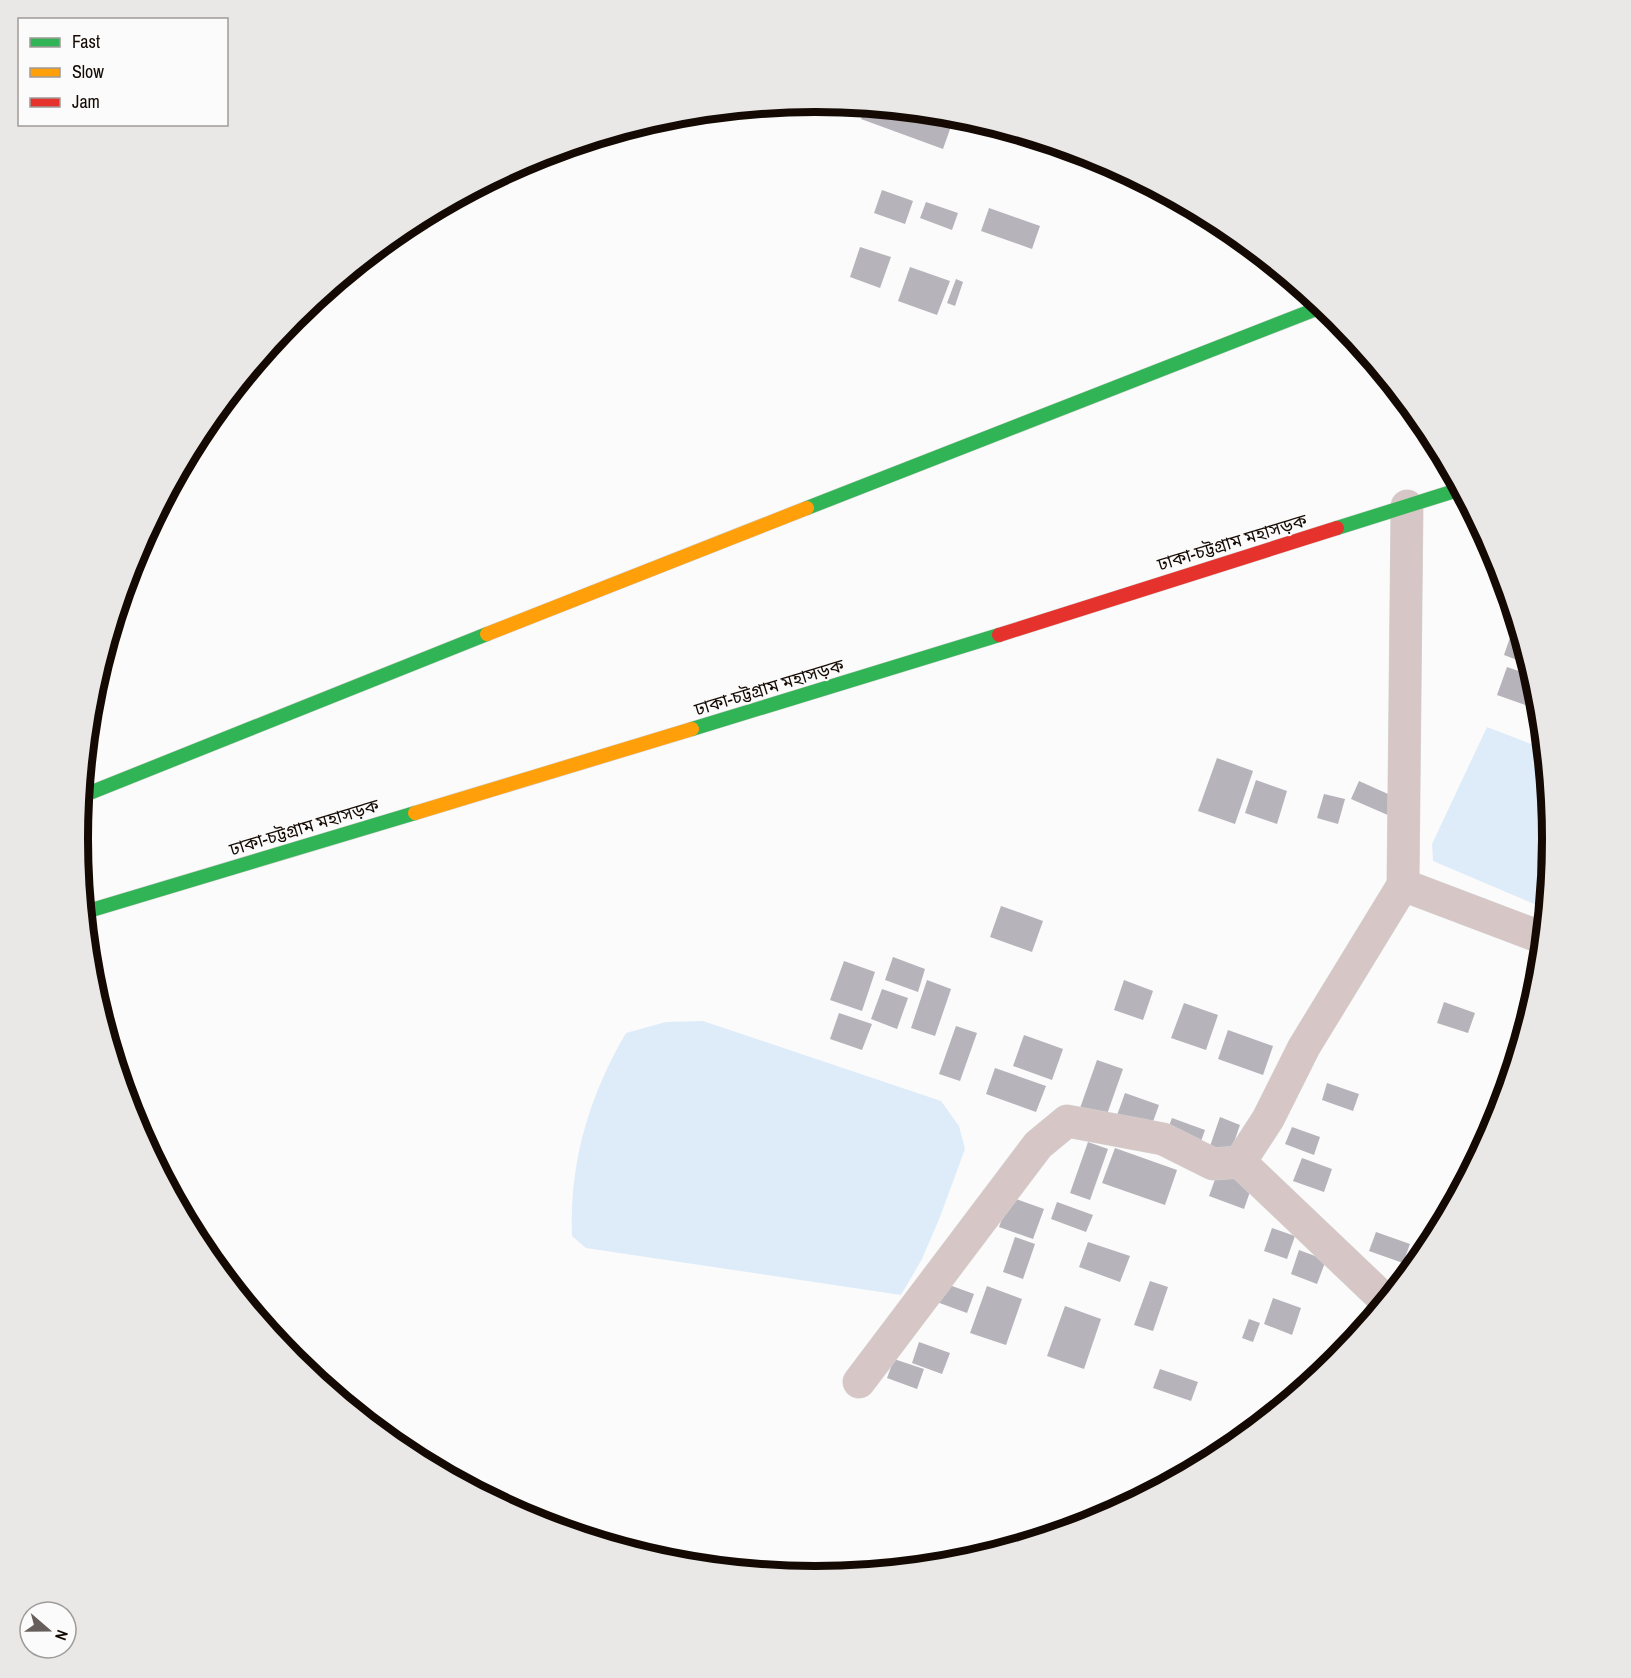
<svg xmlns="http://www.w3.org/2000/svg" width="1631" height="1678" font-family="'Archivo Narrow','Noto Sans Bengali',sans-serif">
  <rect width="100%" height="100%" fill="#fbfbfb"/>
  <g fill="#deecfa">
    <polygon points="1487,727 1544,749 1553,839 1546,909 1433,861 1432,844"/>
    <path d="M703,1021L941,1101L959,1126L965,1149L940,1217L922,1259L901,1295L586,1248L572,1236C569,1163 589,1096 626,1033L666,1022Z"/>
  </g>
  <g fill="#b6b3ba">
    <polygon points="866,106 923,112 955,115 943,149 861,119"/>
    <polygon points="882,190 913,201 905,224 874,213"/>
    <polygon points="926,202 958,213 952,230 920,218"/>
    <polygon points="989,208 1040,226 1032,249 981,231"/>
    <polygon points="860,247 891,257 880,288 850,277"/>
    <polygon points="910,267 950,281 937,315 898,301"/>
    <polygon points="956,279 963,282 955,306 947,303"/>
    <polygon points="1516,620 1529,662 1528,664 1504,655"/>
    <polygon points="1507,667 1533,676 1539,695 1539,710 1497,695"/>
    <polygon points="1217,758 1253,771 1235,824 1198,811"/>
    <polygon points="1256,780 1287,791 1277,824 1245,813"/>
    <polygon points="1359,781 1397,798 1390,816 1351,799"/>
    <polygon points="1324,794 1345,799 1338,824 1317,818"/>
    <polygon points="1001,906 1043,921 1032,952 990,937"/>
    <polygon points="893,957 925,969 918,992 885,980"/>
    <polygon points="844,961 875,972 862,1011 830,1000"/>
    <polygon points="927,980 951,989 935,1036 911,1028"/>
    <polygon points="1124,980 1153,991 1143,1020 1114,1010"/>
    <polygon points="882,989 908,998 897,1029 871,1019"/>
    <polygon points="1444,1002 1475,1013 1468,1033 1437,1023"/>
    <polygon points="1184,1003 1218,1015 1206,1050 1171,1038"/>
    <polygon points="839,1013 872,1024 862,1050 830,1039"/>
    <polygon points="956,1026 977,1033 960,1081 939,1074"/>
    <polygon points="1228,1030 1273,1046 1263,1075 1218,1059"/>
    <polygon points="1024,1035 1063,1049 1052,1080 1013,1066"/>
    <polygon points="1097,1060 1123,1069 1105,1120 1079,1111"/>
    <polygon points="995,1068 1046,1086 1036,1112 986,1094"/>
    <polygon points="1327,1083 1359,1094 1353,1111 1322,1100"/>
    <polygon points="1125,1093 1159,1105 1150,1130 1116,1118"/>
    <polygon points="1220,1117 1240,1125 1230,1154 1210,1146"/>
    <polygon points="1172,1118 1205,1130 1199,1147 1166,1134"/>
    <polygon points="1292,1127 1320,1137 1314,1155 1285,1144"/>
    <polygon points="1088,1142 1108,1149 1090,1200 1070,1193"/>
    <polygon points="1115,1148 1177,1170 1165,1205 1102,1183"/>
    <polygon points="1302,1158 1332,1169 1324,1192 1293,1181"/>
    <polygon points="1218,1171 1253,1183 1244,1209 1209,1196"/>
    <polygon points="1010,1197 1044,1209 1033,1239 999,1227"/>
    <polygon points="1057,1202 1093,1215 1086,1232 1051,1219"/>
    <polygon points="1272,1228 1295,1236 1287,1259 1264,1251"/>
    <polygon points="1376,1232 1410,1244 1403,1263 1369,1251"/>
    <polygon points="1015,1237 1035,1244 1023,1279 1003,1272"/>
    <polygon points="1088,1242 1130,1256 1120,1282 1079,1267"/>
    <polygon points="1299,1250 1326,1260 1317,1284 1291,1274"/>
    <polygon points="1411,1256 1420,1259 1407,1276 1404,1275"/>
    <polygon points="1150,1281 1168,1287 1153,1331 1134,1325"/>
    <polygon points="941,1282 974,1294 967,1313 934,1301"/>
    <polygon points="987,1286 1022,1299 1006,1345 970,1333"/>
    <polygon points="1273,1298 1301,1308 1292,1335 1264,1324"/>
    <polygon points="1065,1306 1101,1319 1084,1369 1047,1356"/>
    <polygon points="1249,1319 1260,1323 1253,1342 1242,1338"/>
    <polygon points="919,1342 950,1353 942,1374 912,1363"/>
    <polygon points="894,1359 924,1369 917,1389 887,1378"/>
    <polygon points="1160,1369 1198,1382 1191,1401 1153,1388"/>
  </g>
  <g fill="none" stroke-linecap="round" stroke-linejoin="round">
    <defs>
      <g id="street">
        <polyline points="1407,506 1403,885 1543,938"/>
        <polyline points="1240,1162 1386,1301"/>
        <polyline points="859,1382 1038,1145 1067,1121 1163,1139 1213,1164 1240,1162 1268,1119 1304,1047 1403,885"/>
      </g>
      <g id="fast">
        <polyline points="807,508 1324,306"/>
        <polyline points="1337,528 1461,489"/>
        <polyline points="692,729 999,635"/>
        <polyline points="82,796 487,634"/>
        <polyline points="85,912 415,813"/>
      </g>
      <g id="slow">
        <polyline points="487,634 807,508"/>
        <polyline points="415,813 692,729"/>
      </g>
      <polyline id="jam" points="999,635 1337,528"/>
    </defs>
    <use href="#street" stroke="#d6d4d3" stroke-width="33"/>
    <use href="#fast" stroke="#d6d4d3" stroke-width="15"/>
    <use href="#slow" stroke="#d6d4d3" stroke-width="15"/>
    <use href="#jam" stroke="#d6d4d3" stroke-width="15"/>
    <use href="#street" stroke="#d6c6c5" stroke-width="32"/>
    <use href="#fast" stroke="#30b455" stroke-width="14"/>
    <use href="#slow" stroke="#ff9f0a" stroke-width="14"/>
    <use href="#jam" stroke="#e5322d" stroke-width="14"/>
  </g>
  <g text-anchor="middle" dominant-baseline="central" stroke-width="4.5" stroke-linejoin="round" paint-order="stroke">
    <g font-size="18" fill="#140a03" stroke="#fbfbfb">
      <text transform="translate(1232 542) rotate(-17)">ঢাকা-চট্টগ্রাম মহাসড়ক</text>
      <text transform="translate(769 687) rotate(-17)">ঢাকা-চট্টগ্রাম মহাসড়ক</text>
      <text transform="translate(304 827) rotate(-17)">ঢাকা-চট্টগ্রাম মহাসড়ক</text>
    </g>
  </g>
  <path d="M0 0H1631V1678H0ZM88 839a727 727 0 1 1 1454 0a727 727 0 1 1-1454 0Z" fill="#e9e8e7" fill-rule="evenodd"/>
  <path fill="none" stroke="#140a03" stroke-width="8" d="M88 839a727 727 0 1 1 1454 0a727 727 0 1 1-1454 0Z"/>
  <rect x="18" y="18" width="210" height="108" fill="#fbfbfb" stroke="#9f9b98" stroke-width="1.5"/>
  <rect x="30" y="38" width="30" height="9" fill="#30b455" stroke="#9f9b98" stroke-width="1.5"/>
  <text x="72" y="48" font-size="18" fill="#140a03">Fast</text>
  <rect x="30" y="68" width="30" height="9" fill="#ff9f0a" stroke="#9f9b98" stroke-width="1.5"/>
  <text x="72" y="78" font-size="18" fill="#140a03">Slow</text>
  <rect x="30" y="98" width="30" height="9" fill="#e5322d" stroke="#9f9b98" stroke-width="1.5"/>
  <text x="72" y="108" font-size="18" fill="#140a03">Jam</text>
  <g transform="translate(48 1630) rotate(110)"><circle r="28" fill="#fbfbfb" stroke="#9f9b98" stroke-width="1.5"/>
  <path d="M0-4.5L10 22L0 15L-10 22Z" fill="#655e5a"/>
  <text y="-9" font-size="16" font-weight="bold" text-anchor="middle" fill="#140a03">N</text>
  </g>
</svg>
